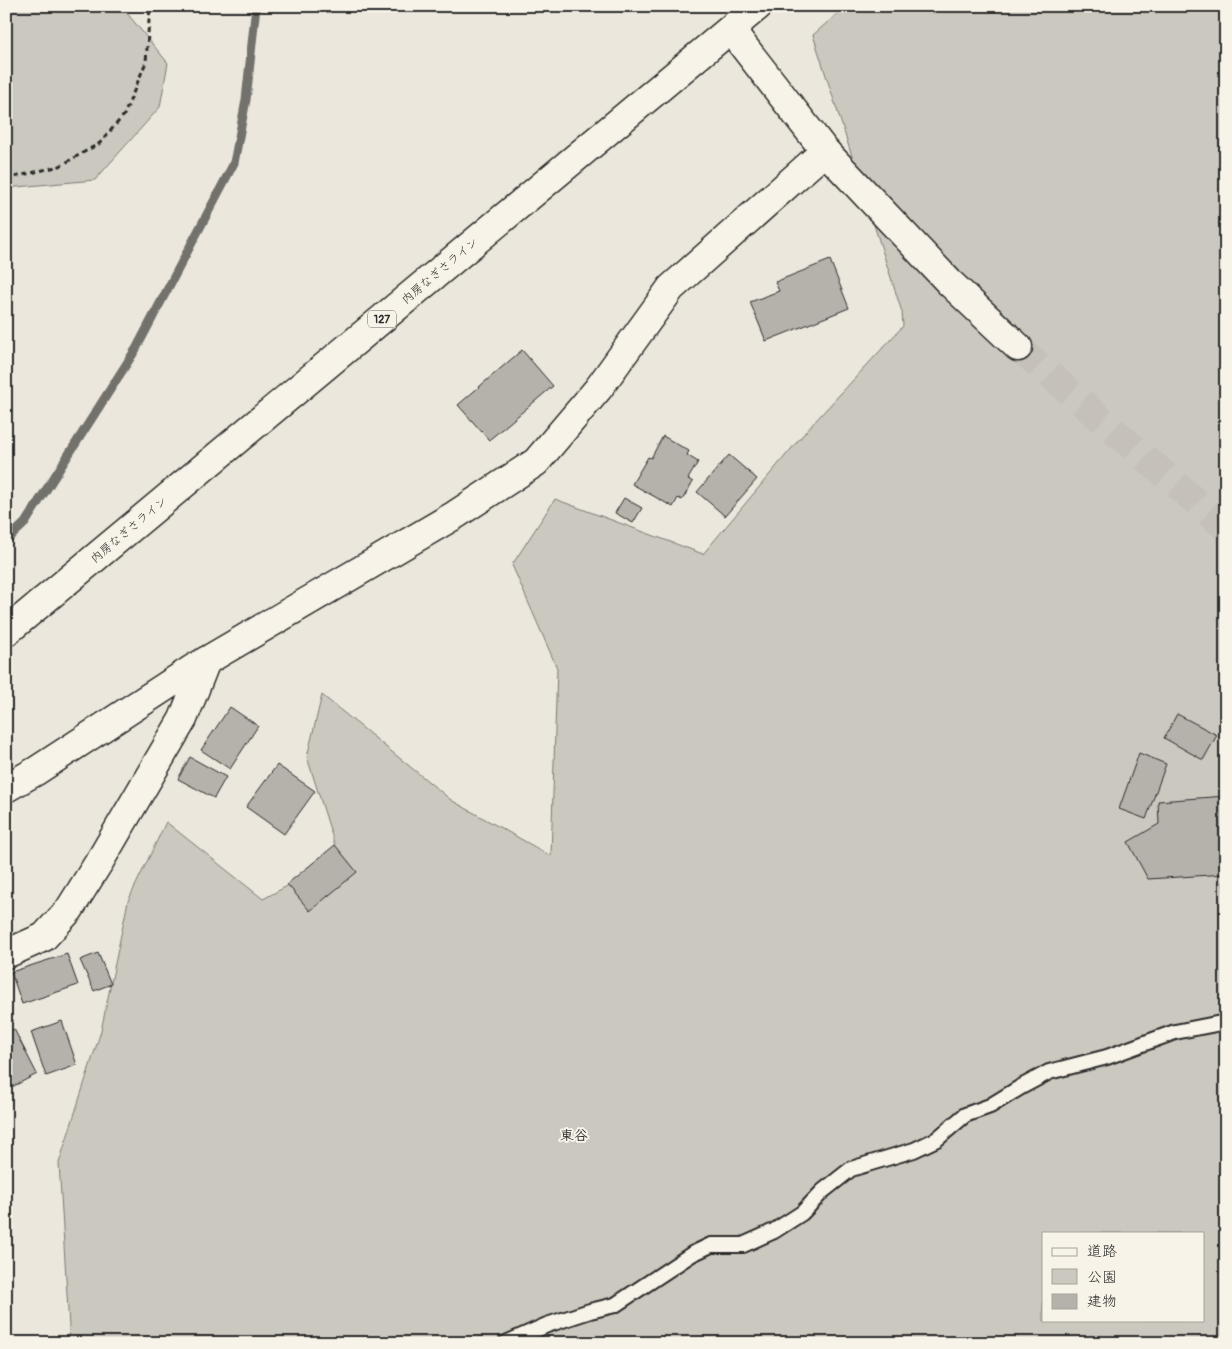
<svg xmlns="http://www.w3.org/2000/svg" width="1232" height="1349" font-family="Pangolin,'Klee One',sans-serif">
  <rect width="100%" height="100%" fill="#ebe7dd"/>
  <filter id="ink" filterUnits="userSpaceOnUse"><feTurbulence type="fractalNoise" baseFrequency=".02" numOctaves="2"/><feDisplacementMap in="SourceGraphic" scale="10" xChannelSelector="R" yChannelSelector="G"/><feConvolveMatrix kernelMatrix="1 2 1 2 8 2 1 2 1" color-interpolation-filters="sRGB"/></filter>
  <g filter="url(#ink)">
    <g fill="#cbc8bf" stroke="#7b7a75" fill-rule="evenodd">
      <polygon points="6,6 121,6 168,63 160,107 95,180 6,188"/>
      <path d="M846,6H1226V1343H70L59,1163L101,1031L128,901L166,822L263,899L339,858L307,757L322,695L451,800L551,856L557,668L512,565L555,499L703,554L807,430L903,326L902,312L813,35ZM1043,1233H1203V1320H1043Z"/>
    </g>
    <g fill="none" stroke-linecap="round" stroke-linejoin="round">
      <polyline stroke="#72716c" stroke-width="9" points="6,541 25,523 136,349 234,163 246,100 256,6"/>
    </g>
    <g fill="#b5b2ab" stroke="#2b2b2b">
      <polygon points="830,260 849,308 766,341 750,302 779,291 775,282"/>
      <polygon points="522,350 553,386 489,440 458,405"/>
      <polygon points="663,436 689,451 687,455 698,462 688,479 693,482 682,500 678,498 673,507 632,484 648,457 651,458"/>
      <polygon points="729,455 757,479 725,516 697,492"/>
      <polygon points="624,498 642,508 633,523 615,513"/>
      <polygon points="230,707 258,726 230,769 201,750"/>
      <polygon points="1177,714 1217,735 1203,760 1164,738"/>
      <polygon points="1139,753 1166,764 1146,819 1119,809"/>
      <polygon points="190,757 226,777 214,798 178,779"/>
      <polygon points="277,765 315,791 284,834 246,807"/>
      <polygon points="1226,796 1226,874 1148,879 1128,842 1159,824 1158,801"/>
      <polygon points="335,845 357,872 310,911 287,884"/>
      <polygon points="1223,882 1226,882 1226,912"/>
      <polygon points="98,953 111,984 94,991 80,960"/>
      <polygon points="67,954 78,985 22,1004 11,972"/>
      <polygon points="62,1021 77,1065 46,1076 31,1032"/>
      <polygon points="14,1029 37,1074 6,1090 6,1033"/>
    </g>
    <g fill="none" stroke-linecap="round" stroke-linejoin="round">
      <polyline stroke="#c5c1b9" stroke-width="28" stroke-dasharray="28 14" stroke-linecap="butt" points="1018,347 1226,528"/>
      <defs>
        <polyline id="service" points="506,1343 547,1325 590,1311 615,1305 692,1254 711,1245 743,1245 774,1231 802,1213 823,1191 851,1169 914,1150 937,1139 965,1115 990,1106 1021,1087 1049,1072 1107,1057 1175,1032 1226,1022"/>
        <g id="minor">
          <polyline points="731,30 825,151 949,282 1018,347"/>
          <polyline points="6,788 36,771 194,668 455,515 536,462 598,389 671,288 825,151"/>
          <polyline points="6,954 44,937 69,910 101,859 183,719 206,661"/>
        </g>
        <polyline id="trunk" points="6,632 758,6"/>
      </defs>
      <use href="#service" stroke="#2b2b2b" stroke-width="18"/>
      <use href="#minor" stroke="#2b2b2b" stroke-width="31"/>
      <use href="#trunk" stroke="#2b2b2b" stroke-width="31"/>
      <polyline stroke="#2b2b2b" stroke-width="3" stroke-dasharray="5 4" stroke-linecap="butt" points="6,179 60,166 100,143 124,115 146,62 150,6"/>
      <use href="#service" stroke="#f7f3e8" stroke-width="14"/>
      <use href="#minor" stroke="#f7f3e8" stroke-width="28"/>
      <use href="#trunk" stroke="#f7f3e8" stroke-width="28"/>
    </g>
  </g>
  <g text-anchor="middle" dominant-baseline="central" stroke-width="4" stroke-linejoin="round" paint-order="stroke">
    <rect fill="#f7f3e8" stroke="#686764" stroke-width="1" x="368" y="310.5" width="28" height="17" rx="4"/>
    <g font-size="11" font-weight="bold" fill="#2b2b2b">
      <text x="382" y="319">127</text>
    </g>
    <g font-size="12" fill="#2b2b2b" stroke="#f7f3e8">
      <text transform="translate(440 271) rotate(-40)">内房なぎさライン</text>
      <text transform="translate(129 530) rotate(-40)">内房なぎさライン</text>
    </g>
    <g font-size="14" font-weight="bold" fill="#2b2b2b" stroke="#f7f3e8">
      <text x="574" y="1135">東谷</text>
    </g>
  </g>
  <rect width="1232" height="1349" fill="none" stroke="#f7f3e8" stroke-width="25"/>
  <rect x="12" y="12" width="1207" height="1324" fill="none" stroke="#2b2b2b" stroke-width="2" filter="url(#ink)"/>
  <rect x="1042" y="1232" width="162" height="90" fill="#f7f3e8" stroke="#a5a39c"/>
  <rect x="1052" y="1248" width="25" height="8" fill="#f7f3e8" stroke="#a5a39c"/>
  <text x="1087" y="1256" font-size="15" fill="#2b2b2b">道路</text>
  <rect x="1052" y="1269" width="25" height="15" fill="#cbc8bf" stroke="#a5a39c"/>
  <text x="1087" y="1282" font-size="15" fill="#2b2b2b">公園</text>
  <rect x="1052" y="1294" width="25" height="15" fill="#b5b2ab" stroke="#a5a39c"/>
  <text x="1087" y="1306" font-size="15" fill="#2b2b2b">建物</text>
</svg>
